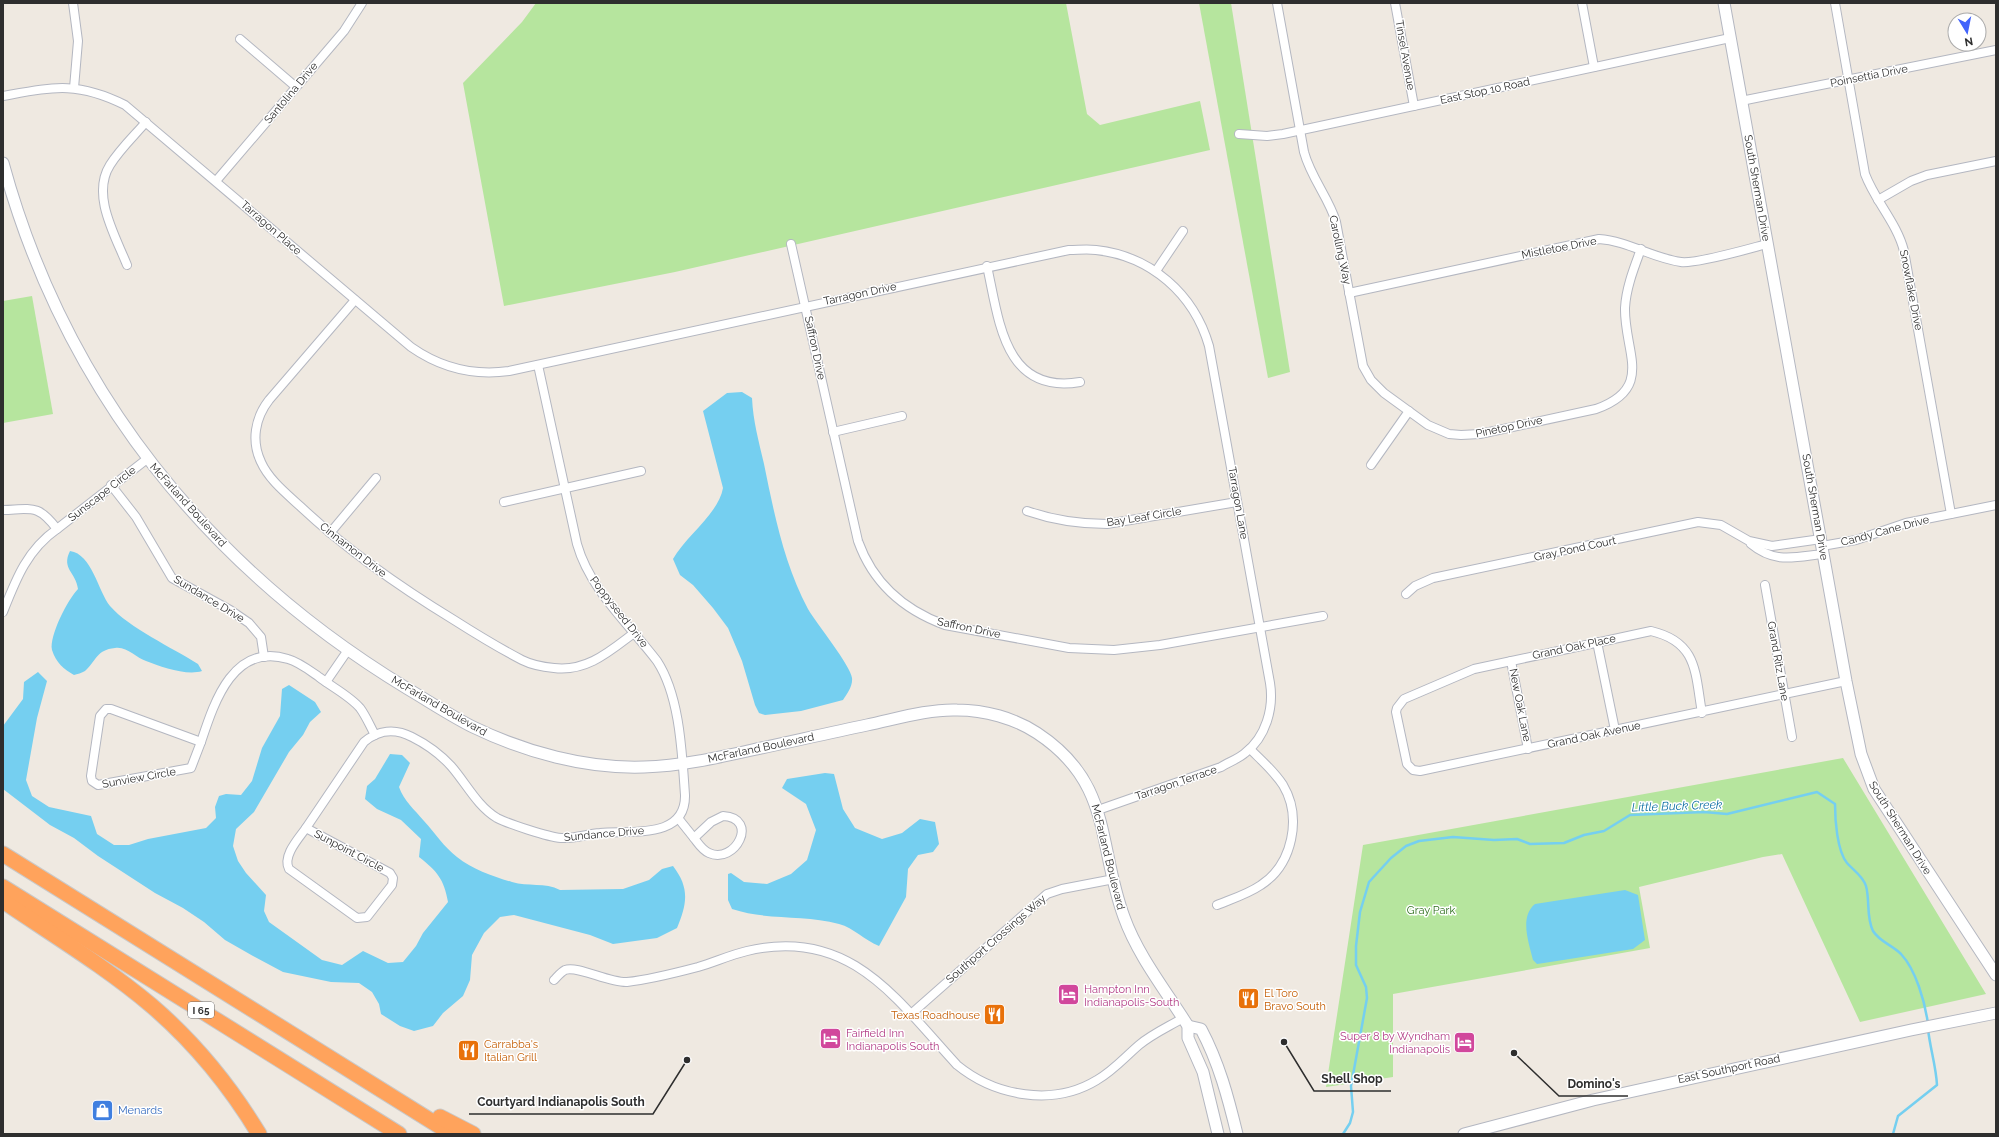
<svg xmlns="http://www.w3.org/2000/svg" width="1999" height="1137" font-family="Raleway,sans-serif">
  <rect width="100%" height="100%" fill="#efe9e1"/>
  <g fill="#b6e59e">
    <polygon points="536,3 1066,3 1087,114 1100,125 1200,101 1210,150 675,272 504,306 463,83 522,22"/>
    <polygon points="1199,3 1231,3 1290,372 1268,378"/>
    <polygon points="32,296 53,414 3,423 3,301"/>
    <polygon points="1843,758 1986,994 1860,1022 1782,854 1763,857 1639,887 1650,948 1393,994 1393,1077 1326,1087 1363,845"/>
  </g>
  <g fill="#75cff0">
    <path d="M742,392L752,398C753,421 759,442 764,464C774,513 784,564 808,609C816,623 851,666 852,678C853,686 847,694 843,700L801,711L765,715L759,713L755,705L742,661L728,628L713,608L693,585L680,575L673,559C686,536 719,513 723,488L703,411L727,393Z"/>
    <path d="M70,551C92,554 98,591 110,606C129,628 173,648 198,664L202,671C187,676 161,667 146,661C136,658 127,646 115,648C96,650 97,660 85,671C82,673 77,674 74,675C64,669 56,663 52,650C49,636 68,599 78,589C76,572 61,569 70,551Z"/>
    <path d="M38,672L47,681L37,718L26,780L32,796L49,807L91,816L97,834L114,845H129L148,839L206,828L216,818L215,807L219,796L226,794L241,795L252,781L262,748L280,716L282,689L289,685L315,702L321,712L310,722L303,735L289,752L254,812L236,829L233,846L238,861L246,873L266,895L264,911L269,922L322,960L342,965L363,951L388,963L403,962L416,946L423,933L448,902C444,879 437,871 419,857L421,839L401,820L377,809L365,799L367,786L375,779L390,754L402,755L410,763L399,787C404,801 414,809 424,821C435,833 444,847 457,857C472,869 494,877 512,882C528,887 545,882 560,890L623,889L649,880L662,869L673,866C690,888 687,904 677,928L657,938L613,944L590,935L514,915L500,917L484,933L472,955L470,980L463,996L443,1013L433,1026L414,1031L400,1026L381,1014L379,1004L372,992L359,983L331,982L283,972L253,956L225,940L204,922L183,908L155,893L98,856L74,838L50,825L3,789V726L23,699L24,682Z"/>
    <path d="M825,773L834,774L843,809L855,828L882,839L902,833L920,819L935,822L939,844L933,852L918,855L908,869L906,897L879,946C864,940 854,928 839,924C804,914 768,921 732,909L728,900V874L731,873L744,882L767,884L791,874L807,860L816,830L806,804L782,788L787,779Z"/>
    <path d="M1625,890L1638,895L1645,940L1633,949L1544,963L1537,964L1533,960C1529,943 1519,917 1535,904Z"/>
  </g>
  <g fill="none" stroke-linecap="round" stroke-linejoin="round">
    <g stroke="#75cff0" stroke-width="2.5">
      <path d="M1343,1134L1350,1123L1353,1112L1351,1086L1367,998L1366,987L1356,965V946L1360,912L1369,882L1391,858L1406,846L1419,841L1453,837L1494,840L1517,839L1530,844L1564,843L1584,835L1604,831L1630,815L1704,812L1727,814L1817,792L1835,804C1835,819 1837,851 1847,863C1853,870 1863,876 1866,886C1870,900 1866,917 1873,931C1880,942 1892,945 1901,954C1916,970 1925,1002 1928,1024"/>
      <path d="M1893,1134L1898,1116L1937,1085C1936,1066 1930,1048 1928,1029"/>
    </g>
    <defs>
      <g id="street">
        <polyline points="73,3 78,41 74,88"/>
        <path d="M1277,3L1304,152C1311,178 1329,198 1336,222L1363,366L1371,380L1384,393L1428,425L1449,434L1461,435L1480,434L1596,409C1655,388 1624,352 1625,308C1626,288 1634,268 1641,249"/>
        <polyline points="1395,3 1414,106"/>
        <polyline points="1582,3 1594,67"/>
        <path d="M1835,3L1865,174C1875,201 1897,223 1904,251L1951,514"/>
        <polyline points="240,39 296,87"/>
        <path d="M3,96C53,87 77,81 125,105L411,347C441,368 473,376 509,371L1069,250C1078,250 1087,249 1096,250C1151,256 1194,294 1209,346L1270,683C1274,708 1266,737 1245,753C1238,759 1229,762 1221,767L1098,810"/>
        <polyline points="1741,101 1996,50"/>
        <polyline points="1239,134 1267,136 1283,134 1730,38"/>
        <polyline points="216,181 344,31 362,3"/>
        <polyline points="1878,200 1911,181 1927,175 1996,161"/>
        <path d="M791,244L858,541C873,583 904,610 945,625L1069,648L1114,650L1160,645L1323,616"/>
        <path d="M127,265C115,235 91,195 110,165C120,149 134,136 146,122"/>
        <path d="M987,266C999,320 1004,395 1080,382"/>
        <polyline points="1156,271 1183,231"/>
        <path d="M1349,293L1599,239C1628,241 1652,258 1681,262C1697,264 1748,249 1767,244"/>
        <path d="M355,300L269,400C255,418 251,441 261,462C269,480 287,494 301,507C348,551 400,587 454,620C476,634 499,648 522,660C532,665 543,667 554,668C587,672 610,651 634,633"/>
        <polyline points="833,432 902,416"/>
        <polyline points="1371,465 1409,411"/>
        <polyline points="111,485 136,517 172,578 230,610 249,623 261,637 264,657"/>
        <polyline points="504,502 641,471"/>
        <path d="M3,510C32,509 38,504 57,529C27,550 16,579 3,612"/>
        <path d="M1027,511C1053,520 1079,524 1107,524L1237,502"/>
        <polyline points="57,529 147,459"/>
        <polyline points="330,533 376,478"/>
        <path d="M1751,544C1775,564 1795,557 1823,554"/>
        <polyline points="1822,546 1856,540 1906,523 1996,505"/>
        <polyline points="1765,585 1792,737"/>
        <polyline points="1406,594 1415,586 1433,578 1698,522 1721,525 1749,541 1772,546 1821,539"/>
        <polyline points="1597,642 1615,730"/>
        <polyline points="1511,661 1528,749"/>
        <polyline points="326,682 348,650"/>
        <polygon points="106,709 111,709 201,742 191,768 98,785 92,781 91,776 100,716"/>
        <path d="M1702,713C1695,673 1698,642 1651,631L1474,669L1404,699L1397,708L1396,712L1407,764L1413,770L1420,771L1846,681"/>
        <path d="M201,742C214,703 233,642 288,659C299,662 309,670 319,677C332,687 350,696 360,708C366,716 370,726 375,735"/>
        <path d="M723,816C760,818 735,865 709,853C702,850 698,843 694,838L711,822Z"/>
        <polyline points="678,818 694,838"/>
        <path d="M306,828L364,742C378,730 395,728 412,737C426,744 440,754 451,766C466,783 477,806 497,818C509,824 548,837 561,838C574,839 587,834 600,833C630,830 686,840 685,795C682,753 680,696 657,661C629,624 590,590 577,544L538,365"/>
        <path d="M306,828L390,873L393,878L392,885L367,917L357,918L289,869C282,856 299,838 306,828Z"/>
        <path d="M1217,905C1232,899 1248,894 1261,885C1293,864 1302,817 1283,785C1274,771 1261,760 1250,749"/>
        <path d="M554,980C557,977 561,972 565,970C577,965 609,983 627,982C646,980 679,972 698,967C715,962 730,955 747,951C850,926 897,1000 957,1065C995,1096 1053,1107 1097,1080C1113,1071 1125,1057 1139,1045C1152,1034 1168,1027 1183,1018"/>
        <polyline points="911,1014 1047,894 1062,889 1114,879"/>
      </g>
      <g id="secondary">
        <polyline points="1724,3 1846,681 1861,754 1874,789 1996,975"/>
        <path d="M3,163C65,390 208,568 408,689C430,702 451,716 473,727C525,752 586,769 644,767C680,766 716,758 752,750C790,742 828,733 867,725C896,719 928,709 957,710C985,710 1014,718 1037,733C1113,783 1097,844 1124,917C1138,956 1166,991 1188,1026V1038L1203,1072L1218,1134"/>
        <path d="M1188,1026L1201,1029C1219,1063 1228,1097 1237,1134"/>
        <polyline points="1464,1134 1593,1100 1911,1030 1996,1013"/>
      </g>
      <g id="highway">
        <polyline points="3,854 452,1134"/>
        <polyline points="3,887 399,1134"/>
        <path d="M3,901C53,935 106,967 152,1006C195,1043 230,1086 259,1134"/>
        <polyline points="440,1117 473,1134"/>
      </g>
    </defs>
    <use href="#street" stroke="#b4b7c1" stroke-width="10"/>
    <use href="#secondary" stroke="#b4b7c1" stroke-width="13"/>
    <use href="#highway" stroke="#c9c9c9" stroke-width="17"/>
    <use href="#street" stroke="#fff" stroke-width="8"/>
    <use href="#secondary" stroke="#fff" stroke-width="11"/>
    <use href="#highway" stroke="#ffa35c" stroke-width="15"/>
  </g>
  <defs>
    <symbol id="hotel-square" viewBox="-11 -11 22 22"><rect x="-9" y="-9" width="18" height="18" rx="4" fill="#d1479c" stroke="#fff"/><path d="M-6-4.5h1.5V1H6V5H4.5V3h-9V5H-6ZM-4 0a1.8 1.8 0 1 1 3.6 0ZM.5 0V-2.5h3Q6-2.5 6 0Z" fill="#fff"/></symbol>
    <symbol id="restaurant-square" viewBox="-11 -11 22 22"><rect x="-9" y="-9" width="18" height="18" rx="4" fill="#e8710a" stroke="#fff"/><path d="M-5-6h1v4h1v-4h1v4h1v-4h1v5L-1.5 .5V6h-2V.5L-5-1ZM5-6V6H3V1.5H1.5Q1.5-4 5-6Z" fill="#fff"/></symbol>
    <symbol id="shop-square" viewBox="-11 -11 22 22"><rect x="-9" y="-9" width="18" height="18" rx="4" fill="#3f7fe0" stroke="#fff"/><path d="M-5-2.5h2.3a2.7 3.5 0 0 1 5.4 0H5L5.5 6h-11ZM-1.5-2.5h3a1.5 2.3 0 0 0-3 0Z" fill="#fff"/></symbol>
  </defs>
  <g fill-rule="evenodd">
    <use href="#hotel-square" x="1056" y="982" width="25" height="25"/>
    <use href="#restaurant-square" x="1236" y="986" width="25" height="25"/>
    <use href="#restaurant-square" x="982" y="1002" width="25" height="25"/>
    <use href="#hotel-square" x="818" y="1026" width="25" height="25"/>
    <use href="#hotel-square" x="1452" y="1030" width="25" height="25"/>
    <use href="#restaurant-square" x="456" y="1038" width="25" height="25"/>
    <use href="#shop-square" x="90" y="1098" width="25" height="25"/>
  </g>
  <g text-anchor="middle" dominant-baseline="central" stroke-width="3" stroke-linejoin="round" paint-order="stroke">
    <rect fill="#fff" stroke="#6d6d6d" stroke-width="1" x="188" y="1002" width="26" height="16" rx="3"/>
    <g font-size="10" font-weight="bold" fill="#2e2e2e">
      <text x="201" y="1010">I 65</text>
    </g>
    <g font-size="11" fill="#2e2e2e" stroke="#fff">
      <text transform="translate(1405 55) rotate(80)">Tinsel Avenue</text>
      <text transform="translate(1869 76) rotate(-11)">Poinsettia Drive</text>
      <text transform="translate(1485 91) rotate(-12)">East Stop 10 Road</text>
      <text transform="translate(291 93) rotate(-50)">Santolina Drive</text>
      <text transform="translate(1757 188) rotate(80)">South Sherman Drive</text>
      <text transform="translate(271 228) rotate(41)">Tarragon Place</text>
      <text transform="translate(1559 248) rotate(-11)">Mistletoe Drive</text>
      <text transform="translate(1340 250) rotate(78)">Carolling Way</text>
      <text transform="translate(1911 290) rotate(79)">Snowflake Drive</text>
      <text transform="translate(860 294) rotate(-12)">Tarragon Drive</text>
      <text transform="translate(815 348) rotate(78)">Saffron Drive</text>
      <text transform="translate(1509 427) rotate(-12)">Pinetop Drive</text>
      <text transform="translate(102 494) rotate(-38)">Sunscape Circle</text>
      <text transform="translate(1238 503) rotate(80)">Tarragon Lane</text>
      <text transform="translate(188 505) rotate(48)">McFarland Boulevard</text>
      <text transform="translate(1815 507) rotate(80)">South Sherman Drive</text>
      <text transform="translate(1144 517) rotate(-9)">Bay Leaf Circle</text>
      <text transform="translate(1885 531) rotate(-15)">Candy Cane Drive</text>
      <text transform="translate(1575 549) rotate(-12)">Gray Pond Court</text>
      <text transform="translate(353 550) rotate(38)">Cinnamon Drive</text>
      <text transform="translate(209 599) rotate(31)">Sundance Drive</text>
      <text transform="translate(619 612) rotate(52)">Poppyseed Drive</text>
      <text transform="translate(969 628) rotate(12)">Saffron Drive</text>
      <text transform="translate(1574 647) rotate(-12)">Grand Oak Place</text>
      <text transform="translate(1778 661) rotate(80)">Grand Ritz Lane</text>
      <text transform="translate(1520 705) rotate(79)">New Oak Lane</text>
      <text transform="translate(439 706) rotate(30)">McFarland Boulevard</text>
      <text transform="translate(1594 735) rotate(-12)">Grand Oak Avenue</text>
      <text transform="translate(761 748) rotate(-12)">McFarland Boulevard</text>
      <text transform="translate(139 778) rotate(-10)">Sunview Circle</text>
      <text transform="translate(1176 783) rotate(-19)">Tarragon Terrace</text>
      <text transform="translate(1900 828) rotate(58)">South Sherman Drive</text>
      <text transform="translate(604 834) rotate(-5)">Sundance Drive</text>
      <text transform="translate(349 851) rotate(28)">Sunpoint Circle</text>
      <text transform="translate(1108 857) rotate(76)">McFarland Boulevard</text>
      <text transform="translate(996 939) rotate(-41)">Southport Crossings Way</text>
      <text transform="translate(1729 1069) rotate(-12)">East Southport Road</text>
    </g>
    <g font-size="11" fill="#2c6e1b" stroke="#fff">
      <text x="1431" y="910">Gray Park</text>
    </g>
    <g font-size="11" fill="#b23c85" stroke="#fff" text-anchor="start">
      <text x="1084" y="989">Hampton Inn<tspan x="1084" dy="13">Indianapolis-South</tspan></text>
      <text x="846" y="1033">Fairfield Inn<tspan x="846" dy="13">Indianapolis South</tspan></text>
      <text x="1450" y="1036" text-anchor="end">Super 8 by Wyndham<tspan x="1450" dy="13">Indianapolis</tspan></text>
    </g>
    <g font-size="11" fill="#c56008" stroke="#fff" text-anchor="start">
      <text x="1264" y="993">El Toro<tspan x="1264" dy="13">Bravo South</tspan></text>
      <text x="980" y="1015" text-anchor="end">Texas Roadhouse</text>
      <text x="484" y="1044">Carrabba's<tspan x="484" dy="13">Italian Grill</tspan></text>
    </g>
    <g font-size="11" fill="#366cbe" stroke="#fff" text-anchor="start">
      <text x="118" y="1110">Menards</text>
    </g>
    <g font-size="12" font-style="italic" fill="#0d6fa3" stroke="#fff">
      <text transform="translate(1677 806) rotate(-2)">Little Buck Creek</text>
    </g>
  </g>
  <path fill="none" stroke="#2e2e2e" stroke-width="1.5" d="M1284 1042L1314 1091H1391M1514 1053L1559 1096H1628M687 1060L653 1114H469"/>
  <g fill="#2e2e2e" stroke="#fff" stroke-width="1.5">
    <circle cx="1284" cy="1042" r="4"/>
    <circle cx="1514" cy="1053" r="4"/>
    <circle cx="687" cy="1060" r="4"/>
  </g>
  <g font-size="12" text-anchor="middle" font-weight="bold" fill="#2e2e2e" stroke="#fff" stroke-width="3" stroke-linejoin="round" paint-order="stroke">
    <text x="1352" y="1083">Shell Shop</text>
    <text x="1594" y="1088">Domino's</text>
    <text x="561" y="1106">Courtyard Indianapolis South</text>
  </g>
  <rect width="1999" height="1137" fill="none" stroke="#2e2e2e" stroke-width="8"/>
  <g transform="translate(1967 32) rotate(170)"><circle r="19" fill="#ffffff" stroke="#ababab"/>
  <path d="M0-3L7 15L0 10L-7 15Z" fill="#4264fb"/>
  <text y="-6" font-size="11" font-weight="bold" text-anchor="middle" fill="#2e2e2e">N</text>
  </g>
</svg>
